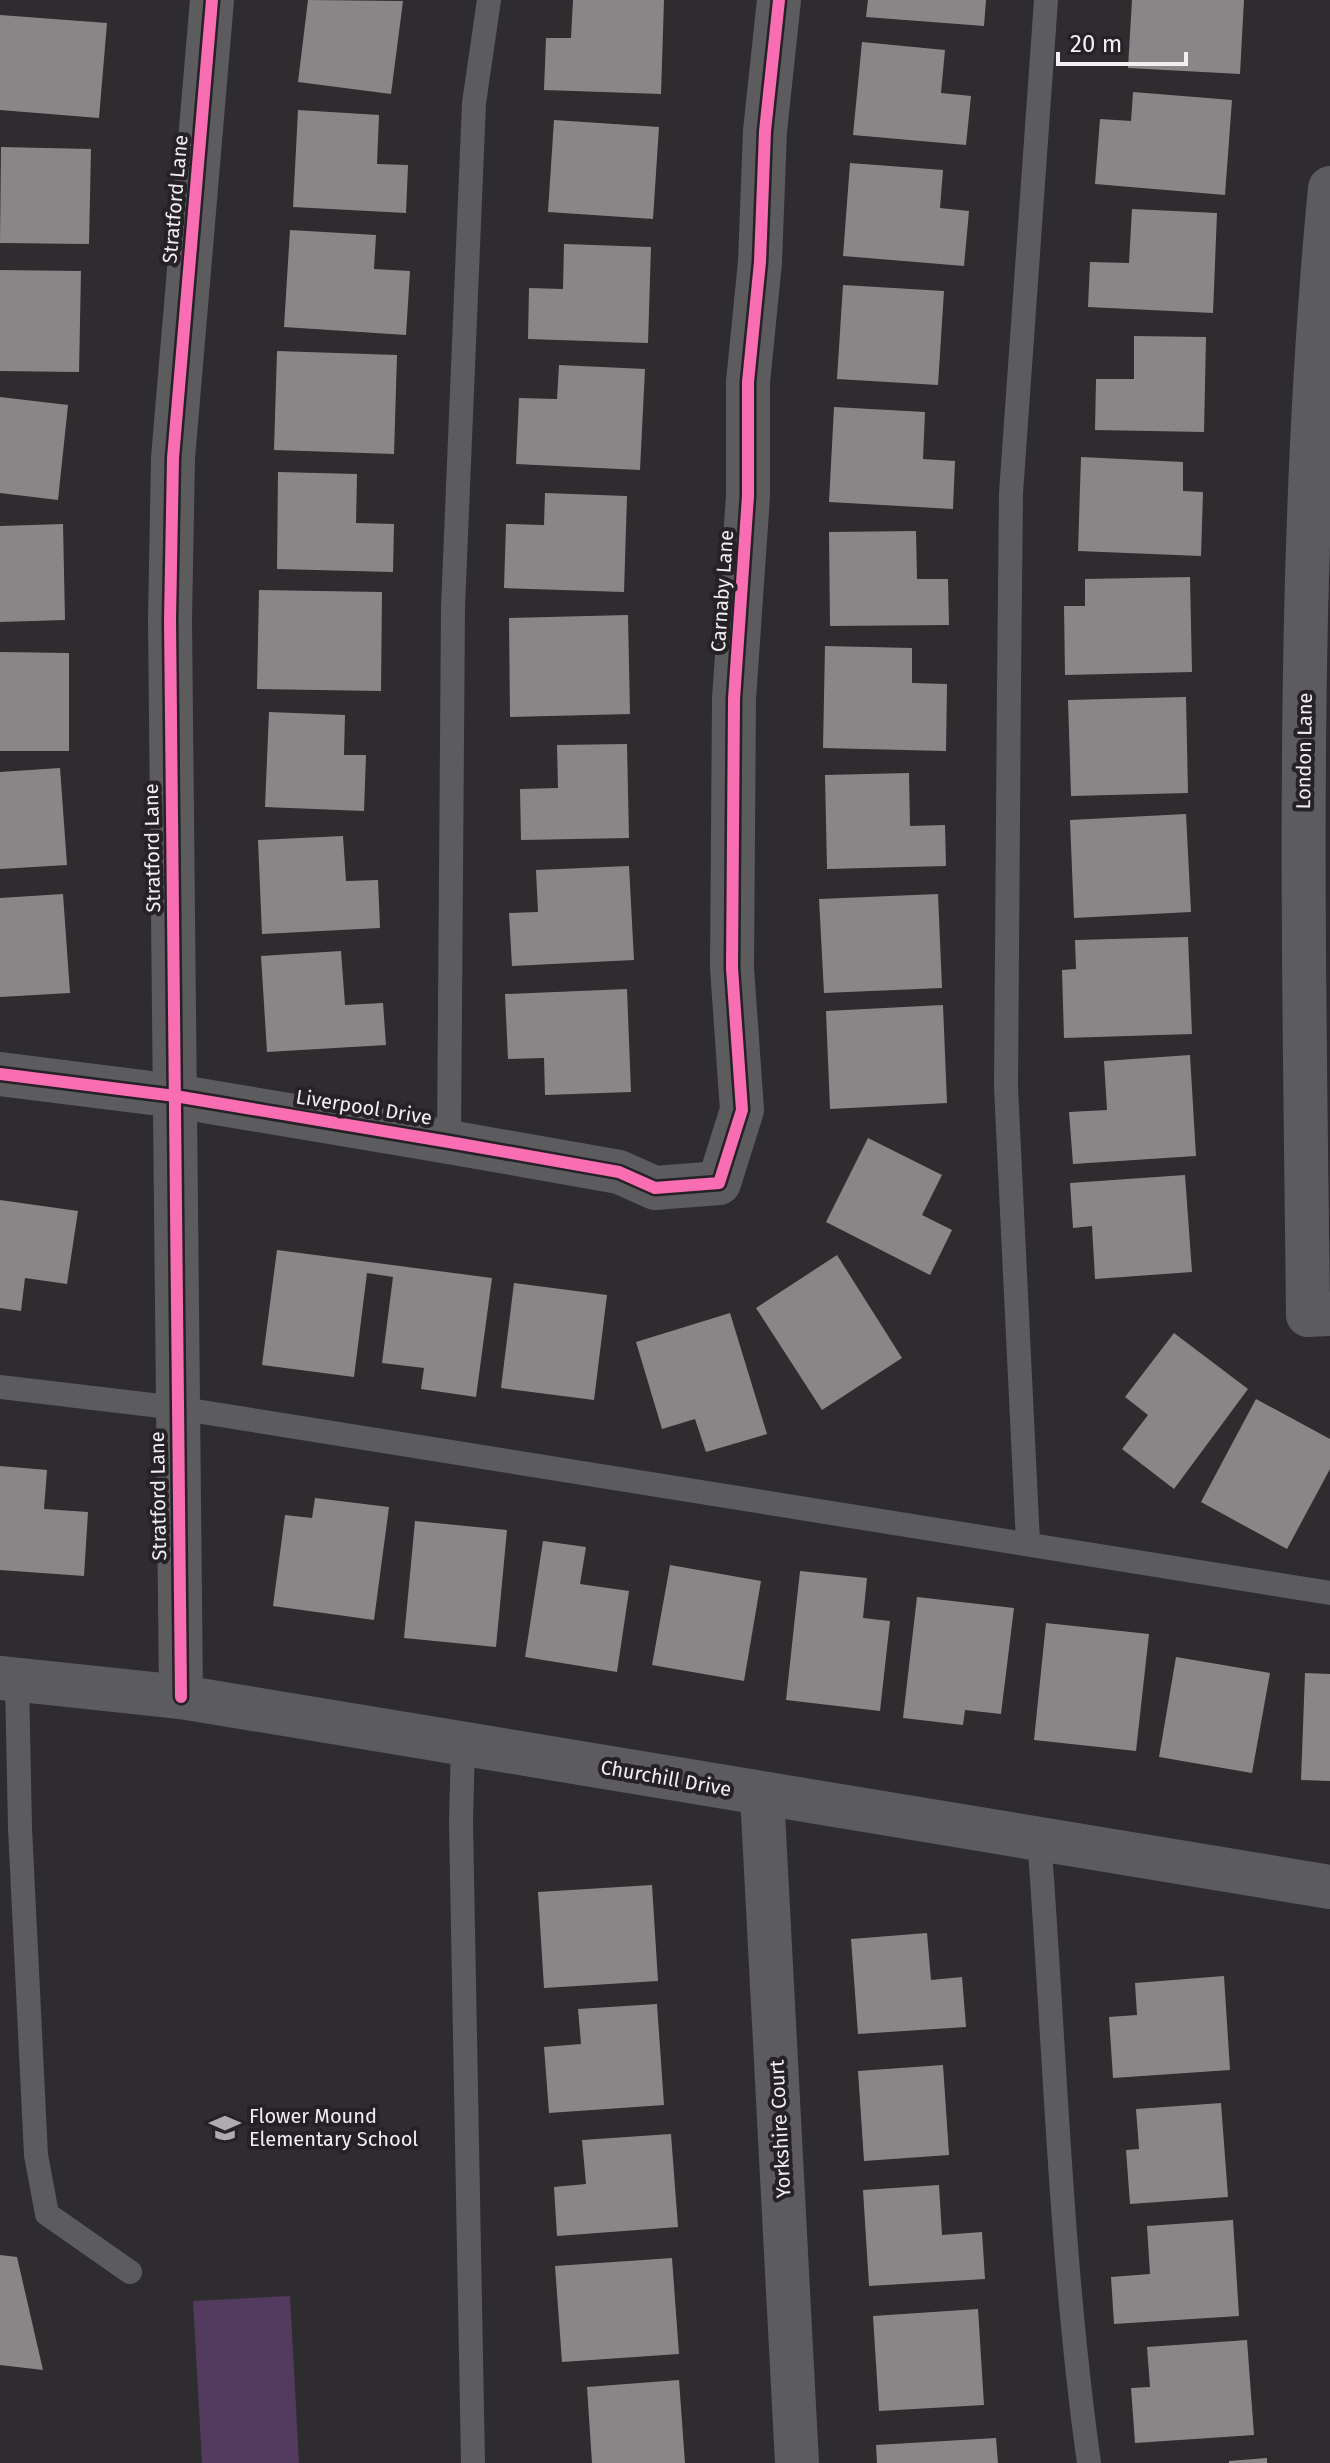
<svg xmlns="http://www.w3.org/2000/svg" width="1330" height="2463" font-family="'Fira Sans',sans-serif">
  <rect width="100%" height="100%" fill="#2e2c2f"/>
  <polygon fill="#523b5e" points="290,2296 299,2463 202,2463 193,2301"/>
  <g fill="#898688">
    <polygon points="308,0 403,1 391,94 298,82"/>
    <polygon points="573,0 664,0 661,94 544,90 546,38 571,38"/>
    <polygon points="868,0 986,0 984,26 866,17"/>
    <polygon points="1132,0 1244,0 1240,74 1128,68"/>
    <polygon points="0,15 107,23 99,118 0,110"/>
    <polygon points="862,42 945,50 941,93 971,96 966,145 853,135"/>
    <polygon points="1133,92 1232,100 1225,195 1095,184 1100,119 1131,121"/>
    <polygon points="298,110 379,115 377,164 408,165 406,213 293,207"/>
    <polygon points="554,120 659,127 653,219 548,212"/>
    <polygon points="1,147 91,149 89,244 0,243"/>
    <polygon points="850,163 943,170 940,208 969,211 964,266 843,256"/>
    <polygon points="1132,209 1217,213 1213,313 1088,307 1090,262 1129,263"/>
    <polygon points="290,230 376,235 374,269 410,271 406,335 284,327"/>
    <polygon points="564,244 651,247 648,343 528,339 529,288 563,289"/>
    <polygon points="0,270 81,271 79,372 0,371"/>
    <polygon points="843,285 944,291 938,385 837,379"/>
    <polygon points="1134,336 1206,337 1204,432 1095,430 1096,379 1134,379"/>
    <polygon points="277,351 397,355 394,454 274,450"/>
    <polygon points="559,365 645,369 640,470 516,464 519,398 557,399"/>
    <polygon points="0,397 68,405 58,500 0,493"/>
    <polygon points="834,407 925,412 923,459 955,461 953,509 829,502"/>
    <polygon points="1081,457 1183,462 1183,491 1203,492 1201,556 1078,551"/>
    <polygon points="278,472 357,474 356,523 394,524 393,572 277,569"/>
    <polygon points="545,493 627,496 624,592 504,588 506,524 544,525"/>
    <polygon points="63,524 65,620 0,622 0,526"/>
    <polygon points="916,531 917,579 948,579 949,625 830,626 829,532"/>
    <polygon points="1190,577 1192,672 1065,675 1064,606 1085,606 1085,579"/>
    <polygon points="259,590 382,592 381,691 257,689"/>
    <polygon points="628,615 630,714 510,717 509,618"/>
    <polygon points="825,646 912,648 912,683 947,684 946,751 823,748"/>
    <polygon points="0,652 69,653 69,751 0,751"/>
    <polygon points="1186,697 1188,793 1071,796 1068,700"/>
    <polygon points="269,712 345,715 344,755 366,755 364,811 265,807"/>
    <polygon points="627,744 629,838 521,840 520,789 558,788 557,745"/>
    <polygon points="60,768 67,865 0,869 0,772"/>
    <polygon points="909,773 910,826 945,825 946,866 827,869 825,775"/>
    <polygon points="1186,814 1191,912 1074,918 1070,820"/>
    <polygon points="343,836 346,881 378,880 380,928 262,934 258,840"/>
    <polygon points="629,866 634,960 512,966 509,913 538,912 536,870"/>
    <polygon points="63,894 70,993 0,997 0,898"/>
    <polygon points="938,894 942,988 824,993 819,899"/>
    <polygon points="1188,937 1192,1034 1064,1038 1062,970 1076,969 1075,940"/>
    <polygon points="341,951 345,1005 383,1003 386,1045 267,1052 261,956"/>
    <polygon points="627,989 631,1092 545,1095 544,1058 508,1059 505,994"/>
    <polygon points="943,1005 947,1103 830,1109 826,1011"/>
    <polygon points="1190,1055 1196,1156 1073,1164 1069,1112 1107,1110 1104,1061"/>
    <polygon points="868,1138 942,1175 922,1215 952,1230 930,1275 826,1222"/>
    <polygon points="1185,1175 1192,1272 1095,1279 1092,1226 1073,1228 1070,1183"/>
    <polygon points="0,1200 78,1211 67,1284 25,1278 21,1311 0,1308"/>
    <polygon points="277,1250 492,1278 476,1397 421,1389 424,1368 382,1363 393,1277 367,1273 354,1377 262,1365"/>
    <polygon points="837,1255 902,1358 822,1410 756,1308"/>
    <polygon points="514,1283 607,1295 594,1400 501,1388"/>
    <polygon points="730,1313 767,1434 706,1452 695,1419 662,1429 636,1342"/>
    <polygon points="1174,1333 1248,1389 1174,1489 1122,1449 1148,1415 1125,1397"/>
    <polygon points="1256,1399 1330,1439 1330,1469 1287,1549 1201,1502"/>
    <polygon points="0,1466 47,1470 44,1509 88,1512 84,1576 0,1570"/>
    <polygon points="315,1498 389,1507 374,1620 273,1606 285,1515 312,1518"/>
    <polygon points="415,1521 507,1530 496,1647 404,1638"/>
    <polygon points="543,1541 586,1547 580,1584 629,1591 617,1672 525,1657"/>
    <polygon points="670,1565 761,1581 744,1681 652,1665"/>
    <polygon points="800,1571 867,1578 863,1618 890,1621 880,1711 786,1700"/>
    <polygon points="917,1597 1014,1608 1001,1714 965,1710 963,1725 903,1718"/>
    <polygon points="1046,1623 1149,1634 1136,1751 1034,1740"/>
    <polygon points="1176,1657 1270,1673 1252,1773 1159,1757"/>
    <polygon points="1305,1673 1330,1674 1330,1781 1301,1780"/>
    <polygon points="652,1885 658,1981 544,1988 538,1892"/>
    <polygon points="927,1933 931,1980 962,1977 966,2027 858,2034 851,1939"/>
    <polygon points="1224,1976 1230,2070 1113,2078 1109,2017 1137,2015 1135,1983"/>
    <polygon points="657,2004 664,2105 549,2113 544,2047 581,2044 578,2009"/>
    <polygon points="943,2065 949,2155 864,2161 858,2071"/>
    <polygon points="1221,2103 1228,2197 1130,2204 1126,2150 1139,2149 1136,2109"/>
    <polygon points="671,2134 678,2227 557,2236 554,2187 586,2184 582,2140"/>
    <polygon points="939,2185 942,2235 982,2232 985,2279 869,2286 863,2190"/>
    <polygon points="1233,2220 1239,2316 1114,2324 1111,2277 1150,2274 1147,2226"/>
    <polygon points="0,2255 17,2257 43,2370 0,2365"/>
    <polygon points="672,2258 679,2354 562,2362 555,2266"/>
    <polygon points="978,2309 984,2405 879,2411 873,2316"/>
    <polygon points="1247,2340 1254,2435 1135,2443 1131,2388 1150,2387 1147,2347"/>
    <polygon points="679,2380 685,2463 592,2463 587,2387"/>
    <polygon points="996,2438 998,2463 877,2463 876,2445"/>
    <polygon points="1267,2458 1267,2463 1229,2463 1229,2461"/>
  </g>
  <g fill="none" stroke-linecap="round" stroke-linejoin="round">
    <g stroke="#5c5b5d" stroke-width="24">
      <polyline points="449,1142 453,607 474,103 489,0"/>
      <polyline points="0,1387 177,1408 1330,1593"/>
      <polyline points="1028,1543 1006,1087 1009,685 1011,493 1046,0"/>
      <polyline points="17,1680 20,1828 36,2155 47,2214 130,2272"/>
      <polyline points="463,1744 461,1822 473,2463"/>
      <path d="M1039,1838C1055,2047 1060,2256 1089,2463"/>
    </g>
    <g stroke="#5c5b5d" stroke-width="44">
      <path d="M1330,188C1294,562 1304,939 1308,1315L1330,1314"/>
      <polyline points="0,1074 175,1096 449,1142 619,1172 655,1188 719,1183 742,1110 732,968 734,699 748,496 748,382 760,262 765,131 779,0"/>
      <polyline points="181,1697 170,620 173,458 212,0"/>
      <polyline points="762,1794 797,2463"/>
    </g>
    <polyline stroke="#5c5b5d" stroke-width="44" points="0,1678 181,1697 1330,1887"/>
    <defs>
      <g id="cycleway">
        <polyline points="0,1074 175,1096 449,1142 619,1172 655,1188 719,1183 742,1110 732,968 734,699 748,496 748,382 760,262 765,131 779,0"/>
        <polyline points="181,1697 170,620 173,458 212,0"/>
      </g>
    </defs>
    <use href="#cycleway" stroke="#252127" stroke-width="17"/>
    <use href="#cycleway" stroke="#f96db3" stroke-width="12"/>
  </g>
  <defs>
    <symbol id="school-bare" viewBox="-9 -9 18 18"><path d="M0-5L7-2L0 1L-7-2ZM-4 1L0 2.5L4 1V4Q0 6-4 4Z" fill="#adabae" stroke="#252127" stroke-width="2.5" paint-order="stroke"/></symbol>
  </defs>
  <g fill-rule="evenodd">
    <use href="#school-bare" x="203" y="2106" width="44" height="44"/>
  </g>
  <g text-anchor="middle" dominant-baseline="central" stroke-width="8" stroke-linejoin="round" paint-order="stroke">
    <g font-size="20" fill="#f2eff3" stroke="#252127">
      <text transform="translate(175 199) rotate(-85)">Stratford Lane</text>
      <text transform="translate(722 591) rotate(-86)">Carnaby Lane</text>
      <text transform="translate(1304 751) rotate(-89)">London Lane</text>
      <text transform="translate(152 848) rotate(-91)">Stratford Lane</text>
      <text transform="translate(364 1107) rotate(9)">Liverpool Drive</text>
      <text transform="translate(158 1496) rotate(-91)">Stratford Lane</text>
      <text transform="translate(666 1778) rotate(10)">Churchill Drive</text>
      <text transform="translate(780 2129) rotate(-93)">Yorkshire Court</text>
    </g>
    <g font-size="20" fill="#f2eff3" stroke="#252127" text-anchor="start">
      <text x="249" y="2116">Flower Mound<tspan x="249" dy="23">Elementary School</tspan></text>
    </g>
  </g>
  <path d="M1058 52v12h128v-12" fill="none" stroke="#f2eff3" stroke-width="4"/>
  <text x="1070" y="52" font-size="24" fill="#f2eff3" stroke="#252127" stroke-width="6" paint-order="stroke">20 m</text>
</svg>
